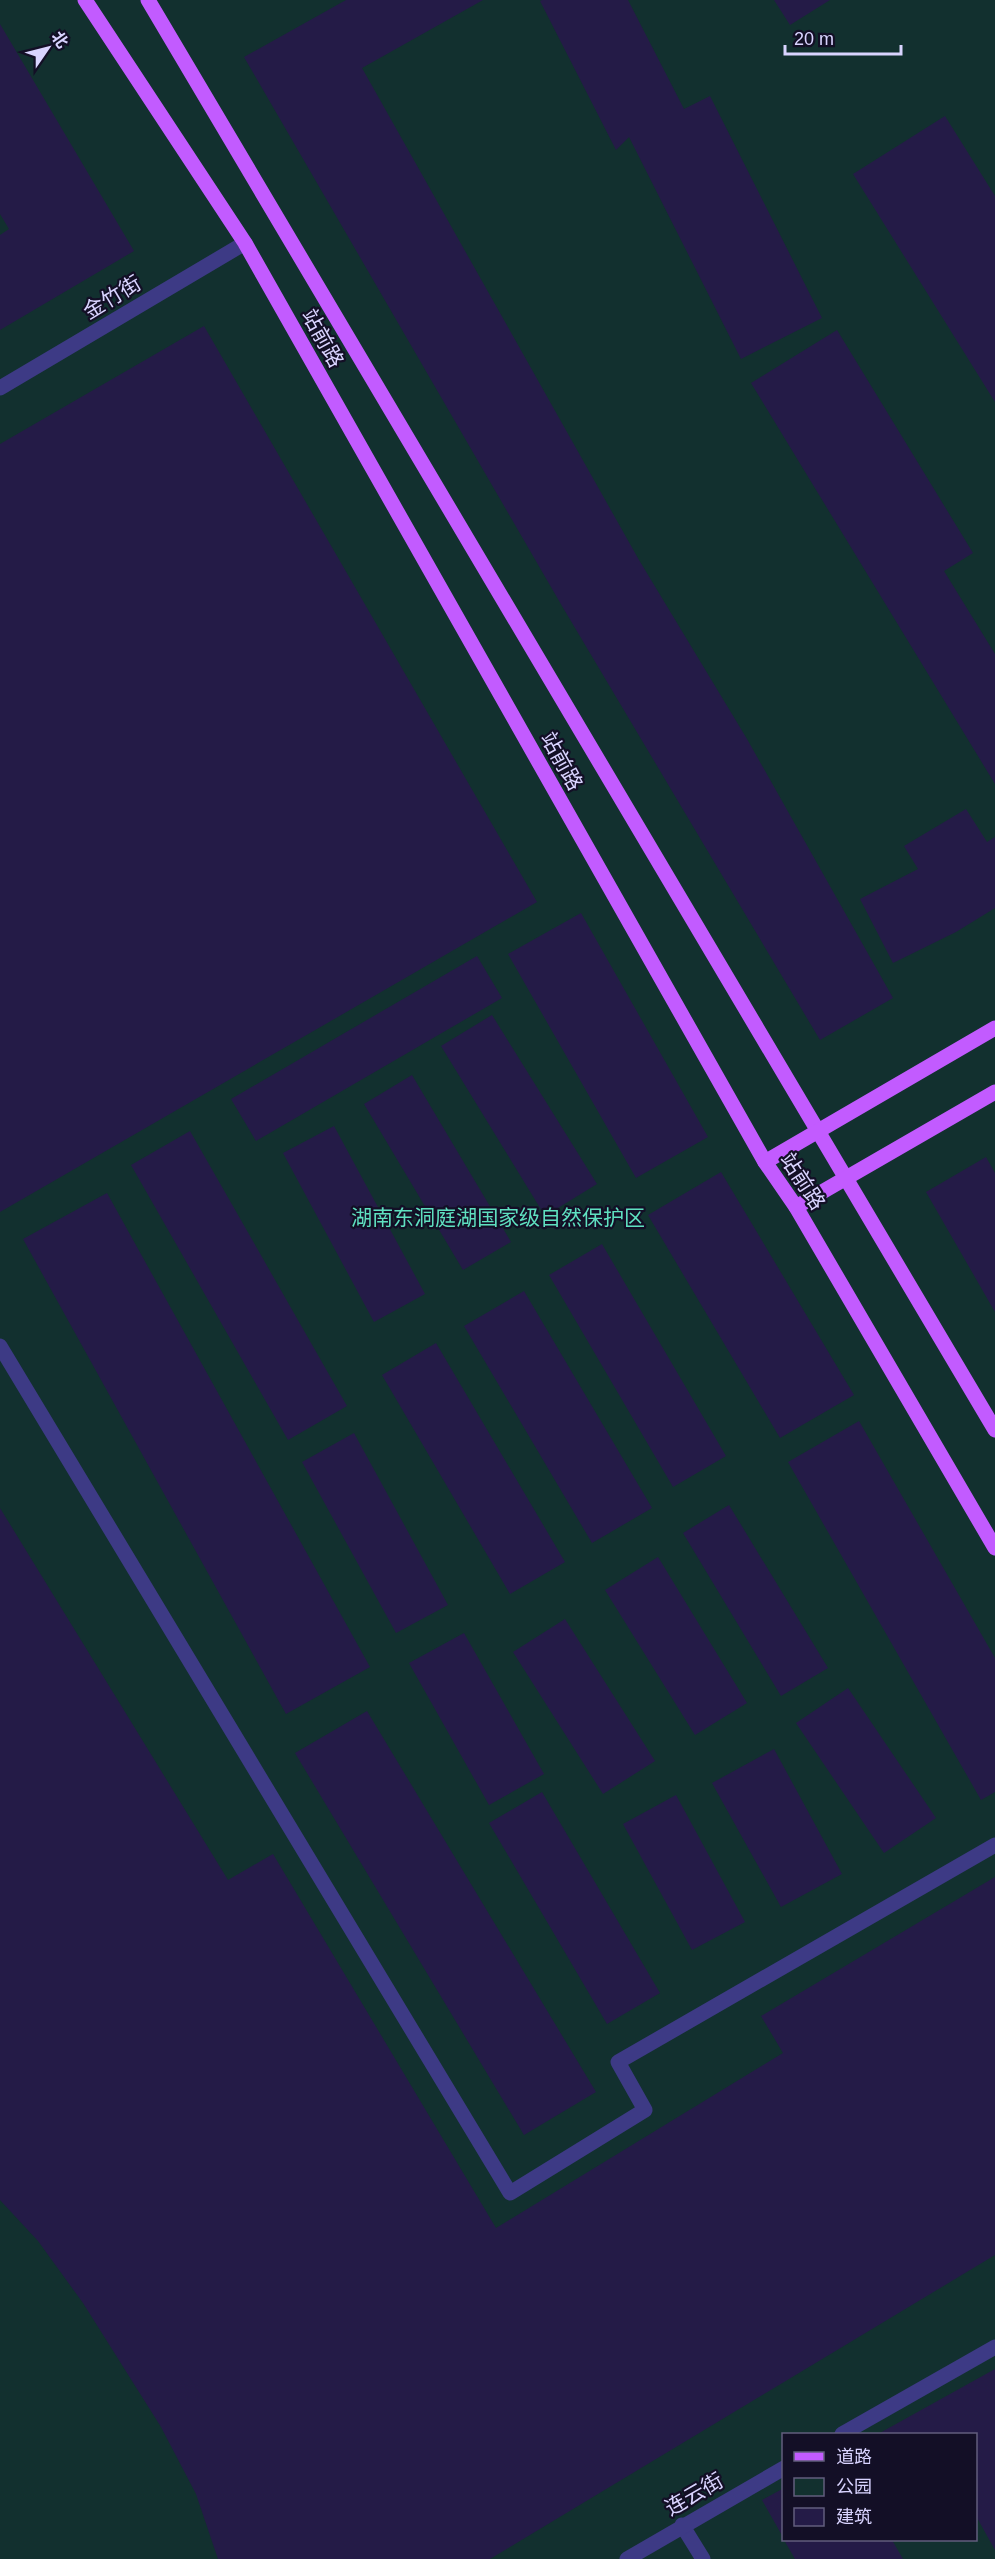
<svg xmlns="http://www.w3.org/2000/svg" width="995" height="2559" font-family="Arial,'Noto Sans SC',sans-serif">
  <rect width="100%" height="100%" fill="#130f26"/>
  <path fill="#12302f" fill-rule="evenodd" d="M0,0H995V2559H0ZM784,2434H976V2540H784Z"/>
  <g fill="#241b47">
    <polygon points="346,0 483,0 362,68 639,560 747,739 893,998 820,1040 562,606 244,57"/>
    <polygon points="542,0 628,0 684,109 710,96 822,318 741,359 629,137 616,150 540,1"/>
    <polygon points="774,0 830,0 790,25"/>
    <polygon points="0,24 134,251 0,330 0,235 9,229 0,214"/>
    <polygon points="945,116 995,196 995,402 853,174"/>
    <polygon points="204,326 537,902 0,1212 0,444"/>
    <polygon points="837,330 973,553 944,571 995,654 995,784 751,383"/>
    <polygon points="966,809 987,842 995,837 995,908 956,932 893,963 860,899 918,869 904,846"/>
    <polygon points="581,913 708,1137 636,1178 508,954"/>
    <polygon points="477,956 502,998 256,1141 231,1099"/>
    <polygon points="492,1015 597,1184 545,1216 441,1046"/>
    <polygon points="412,1075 511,1242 463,1270 364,1104"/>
    <polygon points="334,1126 425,1294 374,1322 283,1153"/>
    <polygon points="190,1131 347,1406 288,1440 131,1165"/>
    <polygon points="986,1157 995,1173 995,1312 926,1192"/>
    <polygon points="721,1172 854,1395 780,1438 648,1215"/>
    <polygon points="107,1193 370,1667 286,1714 23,1239"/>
    <polygon points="602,1244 726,1456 673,1487 549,1275"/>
    <polygon points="524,1291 652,1508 592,1543 464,1326"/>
    <polygon points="436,1343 565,1562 510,1594 382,1375"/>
    <polygon points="859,1421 995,1658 995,1792 981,1800 788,1462"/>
    <polygon points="354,1433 448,1605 396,1633 302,1462"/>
    <polygon points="729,1505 828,1668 781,1696 683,1533"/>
    <polygon points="0,1508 228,1880 273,1854 496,2228 783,2053 761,2016 995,1877 995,2255 490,2559 218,2559 196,2494 161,2427 83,2303 38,2241 0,2200"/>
    <polygon points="658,1557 747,1703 695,1735 605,1590"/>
    <polygon points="565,1619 655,1761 603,1794 513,1652"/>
    <polygon points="464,1633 544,1774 489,1805 409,1663"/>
    <polygon points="848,1688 936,1818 884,1853 796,1723"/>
    <polygon points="367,1711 596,2092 524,2135 295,1753"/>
    <polygon points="774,1749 842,1874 781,1907 712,1783"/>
    <polygon points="542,1792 660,1993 607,2024 489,1823"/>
    <polygon points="676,1795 745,1922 692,1950 623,1824"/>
    <polygon points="995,2369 995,2550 976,2516 976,2434 878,2434"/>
    <polygon points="784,2488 784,2539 762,2500"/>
    <polygon points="784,2540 892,2540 903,2559 795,2559"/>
  </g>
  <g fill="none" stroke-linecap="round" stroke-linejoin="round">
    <g stroke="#3d3a85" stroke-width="15">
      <polyline points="0,388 245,243"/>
      <polyline points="0,1346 510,2193 645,2110 618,2062 995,1845"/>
      <polyline points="842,2434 995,2347"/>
      <polyline points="682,2525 703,2559"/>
      <polyline points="627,2559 784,2468"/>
    </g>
    <g stroke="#c25bff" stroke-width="15">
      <polyline points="85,0 245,243 765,1162 796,1207 995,1548"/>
      <polyline points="148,0 995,1430"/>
      <polyline points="765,1162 995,1028"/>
      <polyline points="796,1207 995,1092"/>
    </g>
  </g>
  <g text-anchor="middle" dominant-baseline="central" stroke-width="4.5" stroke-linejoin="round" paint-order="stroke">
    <g font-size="21" fill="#d9d4ff" stroke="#130f26">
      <text transform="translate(112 297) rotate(-31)">金竹街</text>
      <text transform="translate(323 338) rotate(61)">站前路</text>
      <text transform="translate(562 761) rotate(61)">站前路</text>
      <text transform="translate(803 1181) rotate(57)">站前路</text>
      <text transform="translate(694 2494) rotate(-30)">连云街</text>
    </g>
    <g font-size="21" fill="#5fe0c0" stroke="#130f26">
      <text x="498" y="1217">湖南东洞庭湖国家级自然保护区</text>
    </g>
  </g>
  <rect x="782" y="2433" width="195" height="108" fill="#130f26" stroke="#625e7d" stroke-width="1.5"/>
  <rect x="794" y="2452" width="30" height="9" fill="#c25bff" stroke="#625e7d" stroke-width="1.5"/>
  <text x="836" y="2463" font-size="18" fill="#d9d4ff">道路</text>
  <rect x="794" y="2478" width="30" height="18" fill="#12302f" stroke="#625e7d" stroke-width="1.5"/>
  <text x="836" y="2493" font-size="18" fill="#d9d4ff">公园</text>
  <rect x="794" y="2508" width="30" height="18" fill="#241b47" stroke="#625e7d" stroke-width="1.5"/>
  <text x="836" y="2523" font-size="18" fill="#d9d4ff">建筑</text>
  <g transform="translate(48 48) rotate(55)" stroke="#130f26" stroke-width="4.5" paint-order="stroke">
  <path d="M0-4.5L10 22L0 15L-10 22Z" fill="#d9d4ff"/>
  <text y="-9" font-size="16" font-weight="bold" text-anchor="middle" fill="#d9d4ff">北</text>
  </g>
  <path d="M785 45v9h116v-9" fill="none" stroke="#d9d4ff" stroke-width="3"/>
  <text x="794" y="45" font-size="18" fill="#d9d4ff" stroke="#130f26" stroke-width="4.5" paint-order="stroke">20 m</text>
</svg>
